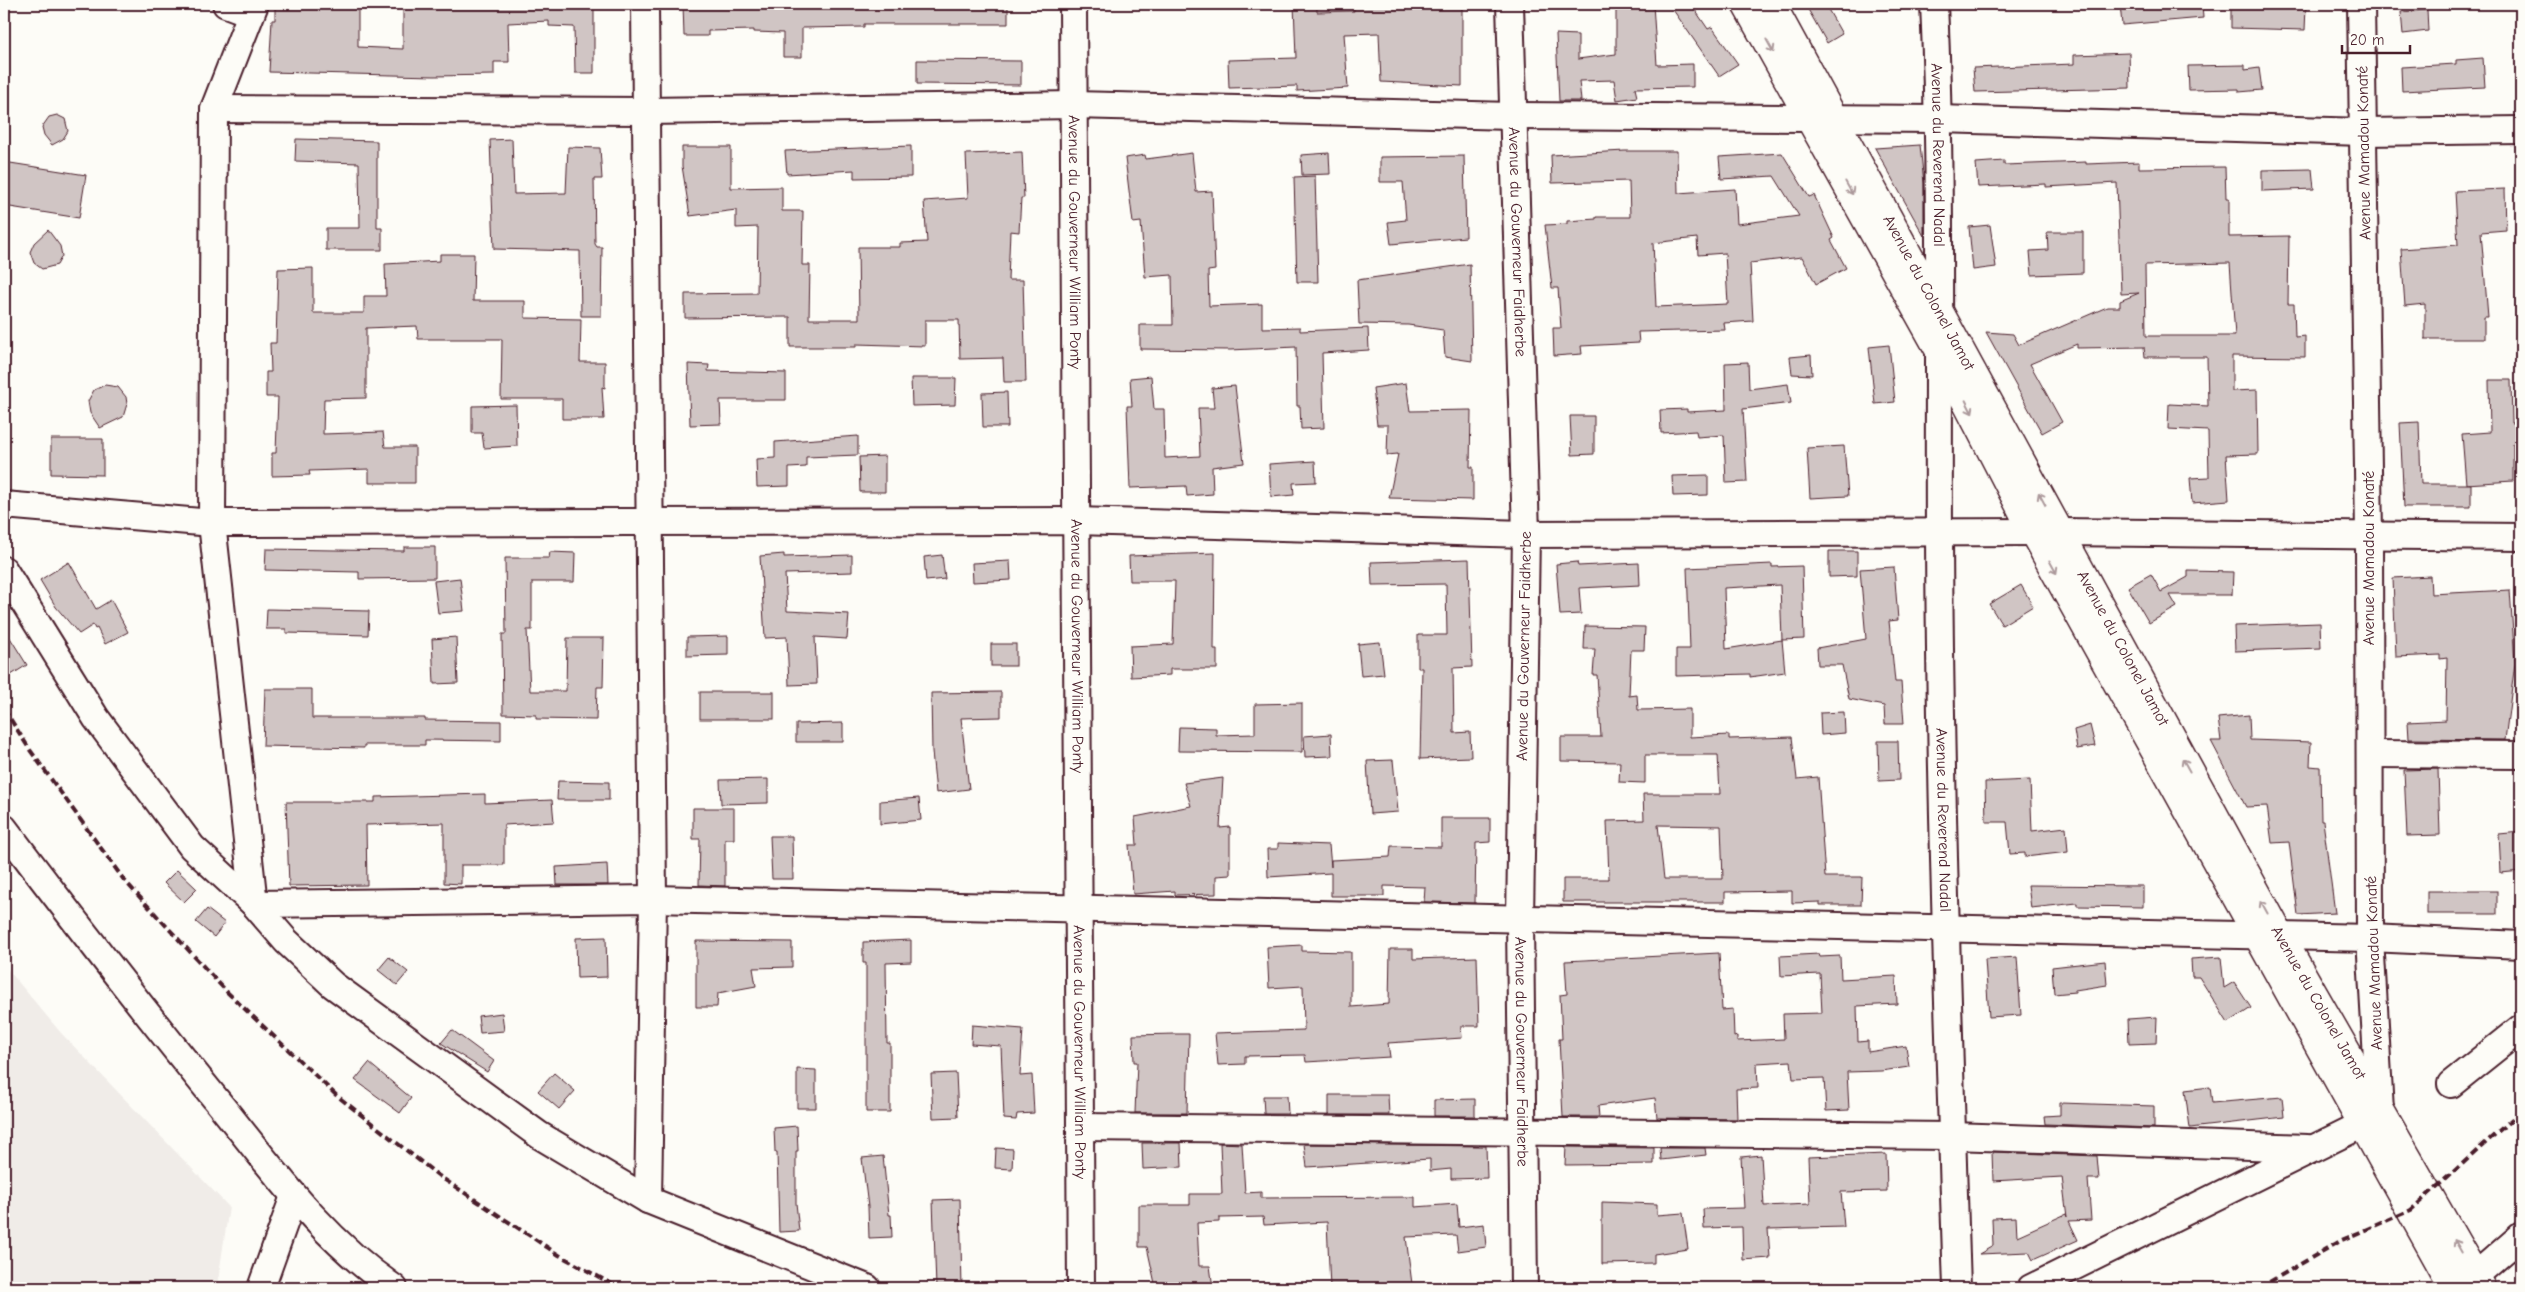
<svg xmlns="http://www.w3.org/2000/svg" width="2525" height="1292" font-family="'Comic Neue',sans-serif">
  <rect width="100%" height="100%" fill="#fdfcf7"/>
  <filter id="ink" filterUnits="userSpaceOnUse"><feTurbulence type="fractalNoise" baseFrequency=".02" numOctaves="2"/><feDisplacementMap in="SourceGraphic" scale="10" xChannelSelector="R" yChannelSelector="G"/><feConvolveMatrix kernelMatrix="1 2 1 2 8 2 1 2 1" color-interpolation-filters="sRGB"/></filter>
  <g filter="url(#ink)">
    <polygon fill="#f0ece8" points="4,965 61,1033 229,1207 217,1288 4,1288"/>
    <g fill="#d0c5c4" stroke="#4a1f2b" fill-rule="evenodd">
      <polygon points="275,4 358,4 358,47 403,49 403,4 594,4 594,73 575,73 574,27 549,26 549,21 508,23 509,62 494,62 494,75 434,76 269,72 272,20 275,20"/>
      <polygon points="683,4 1008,4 1008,24 864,24 864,27 802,28 802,57 783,57 783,33 754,32 754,30 708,31 708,36 684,36"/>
      <polygon points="1294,4 1317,4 1317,12 1354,11 1354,4 1462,4 1462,86 1381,82 1379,33 1344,34 1348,88 1297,91 1297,86 1229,88 1228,60 1296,58"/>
      <polygon points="1616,4 1653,4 1657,65 1693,64 1693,87 1635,88 1637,97 1617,100 1614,80 1579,81 1581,101 1559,101 1556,34 1578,35 1578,59 1616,54"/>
      <polygon points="1669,4 1691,4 1708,29 1712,27 1738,64 1719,76"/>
      <polygon points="1805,4 1825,4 1842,34 1827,43"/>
      <polygon points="2120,4 2202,4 2203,18 2122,25"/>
      <polygon points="2231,5 2306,7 2305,30 2231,28"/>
      <polygon points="2427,10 2428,31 2403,34 2401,12"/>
      <polygon points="2129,53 2130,88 1975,92 1973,68 2074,64 2074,55"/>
      <polygon points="2483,58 2485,87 2402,91 2401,67 2456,64 2456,60"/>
      <polygon points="917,60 1021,61 1021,85 917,84"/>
      <polygon points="2245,65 2245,70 2259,68 2262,90 2239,92 2239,89 2189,90 2188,66"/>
      <polygon points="57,115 65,119 68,131 63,139 52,145 44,135 42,127 49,117"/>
      <polygon points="296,139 377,141 377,228 382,228 382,250 326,250 326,228 360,228 359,163 295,161"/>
      <polygon points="512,139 514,194 566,193 568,147 600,148 602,179 594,179 595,244 597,247 602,247 601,316 581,316 580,251 494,249 490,140"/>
      <polygon points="1920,145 1924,183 1924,236 1875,148"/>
      <polygon points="911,146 911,177 854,178 854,170 787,174 785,151"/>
      <polygon points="682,147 731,147 731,188 782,187 782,211 803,211 802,265 810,265 809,319 859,319 858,247 900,247 900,243 927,242 924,201 968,198 966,154 1022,152 1024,198 1021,198 1019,232 1010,231 1008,280 1023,280 1026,382 1004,382 1003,358 960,359 959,320 925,320 925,346 856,344 856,347 790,347 790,317 685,318 685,294 757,293 758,227 736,228 736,210 690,216 682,166"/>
      <path d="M1625,151H1677L1678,193L1735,189L1737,224L1799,216L1774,176L1721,179L1719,157L1782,153L1809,197L1814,195L1834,238L1831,240L1846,268L1816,284L1802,257L1750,263L1753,321L1724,323L1725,330L1638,332L1639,343L1581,346L1582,354L1554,356L1553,328H1561L1558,288H1552L1545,225L1567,224V221L1596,219V217H1630L1629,181L1552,183L1551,155ZM1697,238L1698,255L1725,253L1728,304L1656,307L1653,243Z"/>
      <polygon points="1192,153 1196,192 1212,191 1215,270 1208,271 1209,306 1262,304 1262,328 1300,327 1300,331 1368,328 1369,350 1322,353 1324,428 1301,429 1300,406 1297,406 1296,347 1230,350 1140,349 1140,325 1173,325 1172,275 1145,277 1141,222 1133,223 1125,158 1145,155 1146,159"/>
      <polygon points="1329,153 1330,174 1302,175 1301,155"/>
      <polygon points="1464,156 1466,237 1391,244 1388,222 1406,220 1403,182 1380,182 1380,157"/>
      <path d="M2004,161V165L2086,162V164L2139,162V168L2225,167L2226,198H2229V237L2289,236L2288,304H2294L2295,337L2305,336V357L2232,356V391L2257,390L2258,454L2226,455L2229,500L2192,503L2190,478L2209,477L2208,431L2168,429L2169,404L2208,406L2207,357H2145L2144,347L2077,348V344L2030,364L2062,422L2042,433L1986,332L2013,334L2019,345L2107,307H2120V301L2139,293L2121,294L2117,183L2046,187V184L1978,187L1976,163ZM2230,263L2235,336H2146L2145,265Z"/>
      <polygon points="4,162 86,175 79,218 4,206"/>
      <polygon points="2312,169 2314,189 2262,191 2262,170"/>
      <polygon points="1315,176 1318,282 1297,282 1294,177"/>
      <polygon points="2505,189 2506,230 2481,232 2488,317 2484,317 2484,339 2425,339 2425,304 2405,306 2401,249 2458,245 2455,191"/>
      <polygon points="1990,225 1996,267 1973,270 1969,227"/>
      <polygon points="48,230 60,246 62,256 57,265 42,269 34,263 30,252 34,243"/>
      <polygon points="2047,232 2083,232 2083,273 2032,275 2030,251 2048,250"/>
      <polygon points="440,254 474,254 473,301 525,301 525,318 581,319 580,362 605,362 605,388 602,387 604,419 562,419 562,399 501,399 502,339 418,339 417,326 366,328 366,398 324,399 323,434 383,432 385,447 415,447 415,483 369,483 369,469 309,471 310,475 272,476 272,453 276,453 278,397 266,397 266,372 271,372 270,343 276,343 278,269 313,268 313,313 364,313 364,296 386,296 385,264 440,261"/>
      <polygon points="1470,264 1472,361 1445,357 1443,330 1408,325 1359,324 1357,280"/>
      <polygon points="1889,345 1895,402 1875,404 1869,347"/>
      <polygon points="1811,355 1812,375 1792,374 1790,357"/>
      <polygon points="1748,362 1749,389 1788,384 1791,403 1743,409 1747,482 1726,483 1724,435 1697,437 1696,431 1661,433 1660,410 1687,409 1687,412 1726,410 1725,363"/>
      <polygon points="688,364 709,365 708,371 786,373 786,400 720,400 721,424 690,425"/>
      <polygon points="1151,376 1154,409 1164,409 1165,458 1200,456 1198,408 1214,408 1212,388 1235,386 1244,463 1212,467 1213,494 1187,496 1186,486 1130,488 1127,406 1132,406 1130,378"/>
      <polygon points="911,378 956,378 955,405 912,406"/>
      <polygon points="2489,380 2511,380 2512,423 2521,422 2521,444 2513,444 2513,481 2466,484 2462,434 2490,432"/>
      <polygon points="1406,383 1410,411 1471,410 1470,467 1473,467 1473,500 1389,498 1398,454 1387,455 1388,425 1377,425 1373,388"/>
      <polygon points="105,385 118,387 126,397 127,404 123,417 100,428 90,413 88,401 94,390"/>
      <polygon points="1007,392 1008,427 983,427 982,393"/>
      <polygon points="516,405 517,446 484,448 482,433 472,433 472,406"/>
      <polygon points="1570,416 1594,416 1594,454 1572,455"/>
      <polygon points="2419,422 2421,484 2471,484 2471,507 2404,507 2400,423"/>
      <polygon points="858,436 858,455 806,457 806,467 789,468 789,486 757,487 756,459 775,458 775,442"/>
      <polygon points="51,439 103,439 103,475 51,474"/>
      <polygon points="1844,446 1848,496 1810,498 1807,448"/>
      <polygon points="885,456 885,492 860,492 859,457"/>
      <polygon points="1315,461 1316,482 1293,483 1294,495 1271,497 1269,464"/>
      <polygon points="1708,475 1708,495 1673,496 1672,476"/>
      <polygon points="404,547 435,547 435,578 359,579 359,572 265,570 266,549 404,551"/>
      <polygon points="1829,551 1857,551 1857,576 1829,577"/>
      <polygon points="550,552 575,553 574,582 532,582 532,630 527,630 530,691 566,691 567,638 604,638 603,687 597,687 596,720 536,719 536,715 503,714 502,634 506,634 505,558 549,558"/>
      <polygon points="1215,553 1214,649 1217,649 1217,669 1170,669 1170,675 1131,677 1130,646 1173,644 1175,581 1130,581 1129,556"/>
      <polygon points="784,554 784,557 852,555 852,572 785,574 787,611 849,614 847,639 815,637 817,684 789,685 787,637 765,638 760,556"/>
      <polygon points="942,555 945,579 926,581 924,557"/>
      <polygon points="1469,559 1472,667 1453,668 1454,733 1470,732 1471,757 1420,759 1422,668 1418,668 1418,635 1447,635 1446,584 1372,585 1371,562"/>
      <polygon points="1010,561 1011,580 973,582 972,563"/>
      <polygon points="69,562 96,609 111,600 128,632 105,644 97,628 95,629 93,625 79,634 56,607 40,580"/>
      <polygon points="1577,562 1578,566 1639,563 1640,585 1579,588 1581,614 1560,615 1556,564"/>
      <path d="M1772,564V567L1802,566L1804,639L1782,640L1785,672L1750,677V674L1676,676V649H1690L1687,568ZM1780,585L1782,640L1726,649L1724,588Z"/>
      <polygon points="1894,567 1898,620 1889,621 1895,682 1901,682 1904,724 1885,724 1884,706 1849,699 1842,665 1818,665 1817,648 1866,639 1860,569"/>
      <polygon points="2188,571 2233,572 2232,595 2170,595 2177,607 2149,623 2128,587 2151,574 2161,592 2188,577"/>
      <polygon points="2430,576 2431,594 2510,590 2515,663 2505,740 2409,739 2408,722 2446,720 2447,658 2440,659 2440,655 2396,657 2393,578"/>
      <polygon points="460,578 464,611 438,613 434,581"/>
      <polygon points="2021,585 2033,606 2002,625 1989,604"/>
      <polygon points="267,609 369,611 368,635 286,633 286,629 266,629"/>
      <polygon points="2320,623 2321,648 2235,651 2234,626"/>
      <path d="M1585,626L1645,627L1644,650H1631L1629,696L1637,695L1638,710L1690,709V737L1729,735V739L1792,737L1797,779L1818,777L1825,877H1862L1861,905H1820V902L1792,903V891L1725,892V902H1563V879H1609L1607,821L1644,820L1643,794H1720L1718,755H1645V783L1619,782L1620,762L1561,761V737H1601L1597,675H1593L1595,649H1584ZM1658,825L1721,826L1723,879H1664Z"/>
      <polygon points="4,628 27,665 11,675 4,663"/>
      <polygon points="728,636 728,655 687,656 687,637"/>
      <polygon points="456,637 458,683 434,684 432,639"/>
      <polygon points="1380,642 1384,674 1361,676 1358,644"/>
      <rect x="991" y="644" width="25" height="22"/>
      <polygon points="265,689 312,689 312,718 425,718 425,720 501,721 501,741 425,740 425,745 364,745 364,748 263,746"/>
      <rect x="700" y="692" width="74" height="27"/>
      <polygon points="1001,692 1001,717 961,718 969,789 936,793 932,751 931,693"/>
      <polygon points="1302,703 1302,752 1178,751 1179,727 1216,728 1216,735 1255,734 1255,704"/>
      <polygon points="1844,712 1845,733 1821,735 1820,713"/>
      <polygon points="2249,715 2250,740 2311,742 2310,766 2320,767 2321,821 2323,821 2335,913 2298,915 2289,842 2272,843 2267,806 2246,807 2211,741 2221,741 2218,718"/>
      <polygon points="843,723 843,742 796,742 796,724"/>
      <polygon points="2090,725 2095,746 2077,749 2074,730"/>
      <polygon points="1331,734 1332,756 1305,757 1304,736"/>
      <polygon points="1878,741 1898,741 1899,780 1879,781"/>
      <polygon points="1393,760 1398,812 1370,814 1367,761"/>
      <polygon points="2438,769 2440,835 2407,836 2404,770"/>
      <polygon points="1223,778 1220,828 1230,827 1230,875 1216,876 1216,894 1175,895 1175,891 1133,894 1129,845 1137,845 1135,817 1191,806 1184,783"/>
      <polygon points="768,779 768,803 721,804 720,780"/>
      <polygon points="2030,780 2032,831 2066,827 2068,852 2025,857 2025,853 2010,854 2007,822 1986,822 1985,782"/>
      <polygon points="558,781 609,782 609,800 557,800"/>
      <polygon points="485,794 485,803 552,800 554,822 504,825 504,865 461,865 461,884 444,883 444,823 366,825 367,885 289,886 286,802 375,802 375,797"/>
      <polygon points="919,798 921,820 880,824 880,801"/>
      <polygon points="693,808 734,808 734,839 725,839 725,886 699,885 700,839 693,839"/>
      <polygon points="1441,818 1490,818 1490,842 1476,843 1475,903 1424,902 1425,887 1384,886 1384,896 1331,896 1331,873 1268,877 1267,849 1278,849 1278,843 1329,845 1331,867 1331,860 1390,857 1391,846 1441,847"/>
      <polygon points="2521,832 2521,871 2501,873 2499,834"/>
      <polygon points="770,836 792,836 793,879 772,879"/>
      <polygon points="607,864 608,885 557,885 556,867"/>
      <polygon points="177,870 197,889 184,902 164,883"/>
      <polygon points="2028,885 2143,886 2143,907 2077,906 2077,903 2031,908"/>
      <rect x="2427" y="891" width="70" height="23"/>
      <polygon points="207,909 225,923 214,937 196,922"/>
      <polygon points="606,937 607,977 577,978 576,938"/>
      <polygon points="911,940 911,962 886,963 887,1043 890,1043 890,1112 866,1112 866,963 863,963 863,942"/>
      <polygon points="696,941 792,942 792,967 753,968 756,986 718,993 717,1007 696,1007"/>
      <polygon points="1302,945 1302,951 1351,952 1351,1007 1389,1004 1390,949 1413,949 1413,959 1477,957 1479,1026 1461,1026 1462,1038 1388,1043 1390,1057 1306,1062 1305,1055 1245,1056 1245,1064 1218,1065 1215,1033 1304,1030 1303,986 1269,988 1267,947"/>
      <polygon points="1719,953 1722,1010 1733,1009 1734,1037 1737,1036 1737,1041 1784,1039 1783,1014 1822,1013 1820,974 1781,976 1780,956 1819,954 1820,957 1840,956 1841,979 1896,976 1897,1004 1857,1006 1858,1042 1868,1041 1868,1052 1906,1046 1909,1067 1881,1071 1847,1072 1849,1110 1826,1111 1824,1078 1793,1079 1791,1061 1757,1063 1758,1088 1736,1089 1737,1119 1657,1118 1655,1098 1598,1106 1599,1117 1563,1117 1559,1039 1562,1039 1560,995 1567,994 1565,961"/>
      <polygon points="389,957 408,972 397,985 378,970"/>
      <polygon points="2017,957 2021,1015 1989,1017 1985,959"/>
      <polygon points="2221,957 2224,988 2234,982 2251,1008 2228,1023 2199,977 2192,977 2191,959"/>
      <polygon points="2105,961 2107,985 2075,990 2075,992 2054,994 2052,967"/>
      <polygon points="502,1013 504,1031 480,1033 478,1016"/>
      <polygon points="2157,1017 2156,1043 2129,1044 2128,1019"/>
      <polygon points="972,1025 1023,1029 1020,1076 1032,1075 1034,1113 1017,1114 1016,1120 1004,1119 1001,1046 971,1044"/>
      <polygon points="452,1030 494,1061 487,1072 441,1043"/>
      <polygon points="1175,1034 1189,1034 1187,1113 1135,1113 1137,1062 1134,1062 1133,1035"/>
      <polygon points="369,1063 411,1098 400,1113 355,1080"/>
      <polygon points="797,1069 816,1070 816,1108 797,1108"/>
      <polygon points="554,1073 575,1091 559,1109 538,1091"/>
      <polygon points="956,1073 958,1117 933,1118 931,1074"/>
      <polygon points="2210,1087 2212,1103 2282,1097 2284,1117 2190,1128 2185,1090"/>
      <polygon points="1329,1095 1388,1095 1389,1115 1329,1115"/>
      <polygon points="1263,1096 1287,1096 1288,1114 1264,1114"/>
      <polygon points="1475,1099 1475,1116 1434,1116 1434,1100"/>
      <polygon points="2060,1103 2154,1106 2154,1128 2045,1124 2044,1116 2060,1115"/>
      <polygon points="797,1126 798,1151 796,1151 796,1203 799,1231 779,1232 777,1152 775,1152 774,1128"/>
      <polygon points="1142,1143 1181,1143 1182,1167 1143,1169"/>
      <polygon points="1220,1143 1242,1144 1245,1193 1261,1192 1261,1198 1415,1197 1415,1207 1457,1204 1459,1227 1484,1224 1486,1247 1458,1251 1456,1235 1406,1237 1412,1284 1377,1288 1377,1286 1330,1288 1327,1222 1264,1225 1263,1217 1219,1218 1219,1222 1197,1223 1199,1266 1210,1266 1213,1288 1156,1288 1147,1247 1139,1247 1139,1205 1190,1205 1190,1194 1222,1194"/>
      <polygon points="1304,1144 1486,1146 1487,1178 1451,1179 1451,1169 1430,1171 1430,1159 1307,1167"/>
      <polygon points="1566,1147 1654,1148 1654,1164 1565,1165"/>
      <polygon points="996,1148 1013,1149 1012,1169 995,1168"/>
      <polygon points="1660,1148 1705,1148 1706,1155 1661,1160"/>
      <polygon points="1992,1152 2097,1156 2099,1179 2088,1179 2091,1220 2069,1221 2078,1240 2033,1260 2029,1252 1979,1254 1993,1246 1992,1218 2016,1217 2017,1236 2066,1214 2067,1217 2062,1177 1993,1181"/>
      <polygon points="1886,1154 1887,1191 1841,1192 1844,1227 1768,1229 1770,1258 1743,1260 1742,1227 1704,1228 1703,1209 1744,1208 1741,1157 1761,1155 1764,1206 1810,1204 1808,1157"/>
      <polygon points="883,1156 889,1215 891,1215 892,1237 869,1238 868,1207 862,1158"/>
      <polygon points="960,1199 962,1288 936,1288 933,1200"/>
      <polygon points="1602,1202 1657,1204 1657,1215 1683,1213 1688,1249 1654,1254 1654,1263 1602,1264"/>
    </g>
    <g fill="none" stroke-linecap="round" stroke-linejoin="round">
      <defs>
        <g id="minor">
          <polyline points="226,4 250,13"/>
          <polyline points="255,4 214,109 212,523 254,904 653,899 2370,938 2521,945"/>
          <polyline points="645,4 653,899 648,1200"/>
          <path id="s1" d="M1073,4L1081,1288"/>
          <path id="s2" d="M1510,4L1526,534L1520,919L1524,1288"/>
          <path id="s3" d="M1934,4C1942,180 1938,357 1939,533C1940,785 1949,1037 1957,1288"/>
          <polyline points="214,109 646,111 1074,105 1512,116 1939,119 2364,132 2521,130"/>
          <polyline points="4,505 212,523 1076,521 1526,534 2059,532 2521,537"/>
          <polyline points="4,570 96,718 192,847 254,904 286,941 333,985 539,1135 648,1200 867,1288"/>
          <polyline points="2370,754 2521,755"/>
          <path d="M4,828C75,922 148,1016 223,1108C277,1175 323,1239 394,1288"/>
          <polyline points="2451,1084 2521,1028"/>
          <polyline points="1080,1127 1952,1136 2307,1148"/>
          <polyline points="2456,1287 2475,1276 2521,1236"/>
          <polyline points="261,1288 294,1196"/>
          <polyline points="2031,1288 2363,1124 2380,1111 2370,938 2369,535 2361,4"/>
        </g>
        <g id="primary">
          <polyline points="1746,4 1940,351 2034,533 2454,1288"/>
          <path id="s4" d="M1771,4L2280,936L2482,1288"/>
        </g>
      </defs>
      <use href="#minor" stroke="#4a1f2b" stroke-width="30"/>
      <use href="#primary" stroke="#4a1f2b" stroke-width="31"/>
      <use href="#minor" stroke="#fdfcf7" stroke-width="26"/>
      <use href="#primary" stroke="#fdfcf7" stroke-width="28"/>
      <g stroke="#4a1f2b" stroke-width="4" stroke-dasharray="8 4" stroke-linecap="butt">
        <polyline points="4,709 30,750 124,880 227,992 336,1095 439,1176 559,1255 619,1288"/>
        <polyline points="2259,1288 2342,1240 2411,1210 2521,1111"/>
      </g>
    </g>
    <defs><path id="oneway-shaft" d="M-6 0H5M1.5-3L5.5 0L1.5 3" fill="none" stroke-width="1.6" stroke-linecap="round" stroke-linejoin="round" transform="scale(1.25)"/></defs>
    <g stroke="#ac999b">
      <use href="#oneway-shaft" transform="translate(1770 46) rotate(61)"/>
      <use href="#oneway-shaft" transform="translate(1849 188) rotate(61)"/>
      <use href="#oneway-shaft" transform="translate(1969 407) rotate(63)"/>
      <use href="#oneway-shaft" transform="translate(2042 499) rotate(-118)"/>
      <use href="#oneway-shaft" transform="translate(2053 567) rotate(61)"/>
      <use href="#oneway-shaft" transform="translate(2186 765) rotate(-119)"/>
      <use href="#oneway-shaft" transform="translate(2264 907) rotate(-119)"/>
      <use href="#oneway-shaft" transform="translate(2458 1246) rotate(-120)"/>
    </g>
  </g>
  <g text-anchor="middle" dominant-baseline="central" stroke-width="4" stroke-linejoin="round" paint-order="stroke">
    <g font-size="16" fill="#4a1f2b" stroke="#fdfcf7">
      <text transform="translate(2364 153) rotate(-91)">Avenue Mamadou Konaté</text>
      <text stroke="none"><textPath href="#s3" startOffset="151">Avenue du Reverend Nadal</textPath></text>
      <text stroke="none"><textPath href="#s1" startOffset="238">Avenue du Gouverneur William Ponty</textPath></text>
      <text stroke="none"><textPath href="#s2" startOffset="238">Avenue du Gouverneur Faidherbe</textPath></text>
      <text stroke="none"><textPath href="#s4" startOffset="329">Avenue du Colonel Jamot</textPath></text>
      <text transform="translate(2369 558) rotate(-90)">Avenue Mamadou Konaté</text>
      <text stroke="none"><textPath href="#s1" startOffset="642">Avenue du Gouverneur William Ponty</textPath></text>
      <text transform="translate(1524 646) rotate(-89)">Avenue du Gouverneur Faidherbe</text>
      <text stroke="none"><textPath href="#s4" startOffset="734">Avenue du Colonel Jamot</textPath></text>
      <text stroke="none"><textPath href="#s3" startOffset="816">Avenue du Reverend Nadal</textPath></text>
      <text transform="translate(2374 963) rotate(-92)">Avenue Mamadou Konaté</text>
      <text stroke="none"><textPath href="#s4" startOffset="1139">Avenue du Colonel Jamot</textPath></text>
      <text stroke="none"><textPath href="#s1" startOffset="1048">Avenue du Gouverneur William Ponty</textPath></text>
      <text stroke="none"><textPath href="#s2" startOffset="1048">Avenue du Gouverneur Faidherbe</textPath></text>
    </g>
  </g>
  <rect width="2525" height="1292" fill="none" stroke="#fdfcf7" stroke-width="20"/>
  <rect x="10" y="10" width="2505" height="1272" fill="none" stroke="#4a1f2b" stroke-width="2" filter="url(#ink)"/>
  <path d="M2342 45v8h68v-8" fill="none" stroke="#4a1f2b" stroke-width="2.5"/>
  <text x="2350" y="45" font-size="15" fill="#4a1f2b" stroke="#fdfcf7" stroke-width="4" paint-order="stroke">20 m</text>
</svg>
